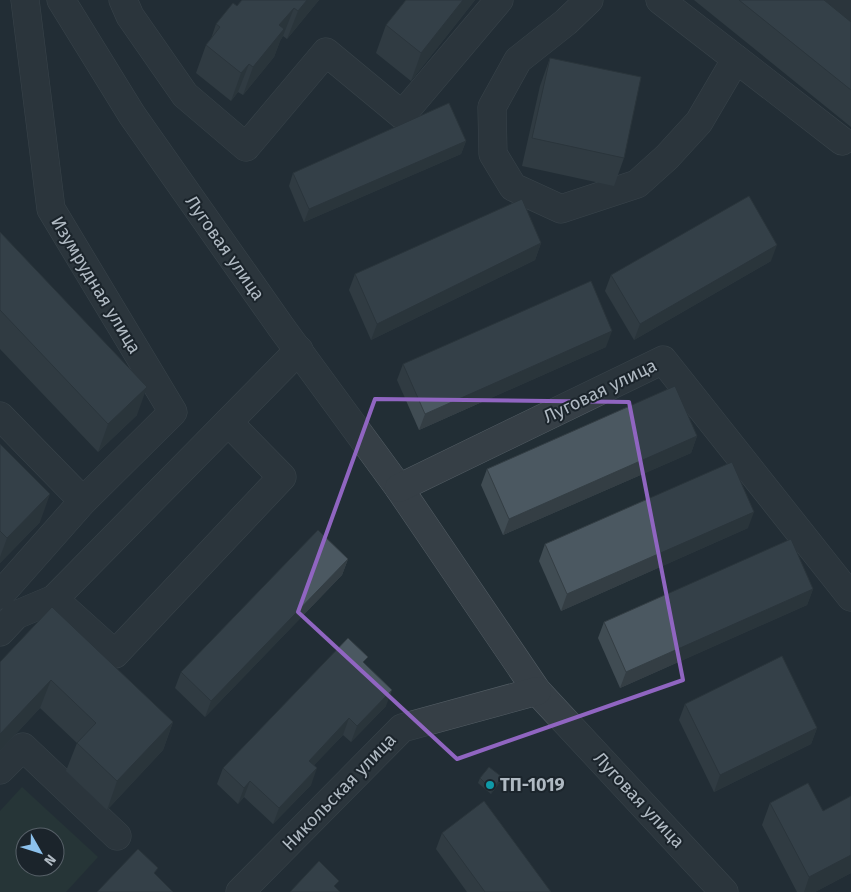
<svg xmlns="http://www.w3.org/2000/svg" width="851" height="892" font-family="'Fira Sans',sans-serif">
  <rect width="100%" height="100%" fill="#222e35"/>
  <path fill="#2a3e3a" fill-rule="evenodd" d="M22,787L98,857L66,892H0V811ZM25,837H55V867H25Z"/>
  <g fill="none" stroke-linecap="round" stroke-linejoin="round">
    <defs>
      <g id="minor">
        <polyline points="61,0 132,115 281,327 399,488 537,691 724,892"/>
        <polyline points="123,0 130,16 185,95 246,147 326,52 402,115 499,0"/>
        <polyline points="589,0 566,22 518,60 492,107 493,154 513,187 561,209 637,184 667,157 699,122 736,59"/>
        <polyline points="660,0 842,141"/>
        <polyline points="840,0 851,8"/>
        <polyline points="0,416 83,501"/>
        <polyline points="399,488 663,360 851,597"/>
        <polyline points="0,595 83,501 173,412 51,209 25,0"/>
        <polyline points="54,599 115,654 282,477 228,422"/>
        <polyline points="0,632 16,615 54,599 299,350"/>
        <polyline points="0,770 23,747 117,836"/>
        <polyline points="240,892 402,728 537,691"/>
      </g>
    </defs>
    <use href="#minor" stroke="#535d64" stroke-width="29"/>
    <use href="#minor" stroke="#363f46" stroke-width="28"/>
  </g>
  <g fill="#404c53">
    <polygon points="242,0 319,0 287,39 283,36 280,41 274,57 243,95 238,92 231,101 196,73 206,45 211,39 216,24 237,6"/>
    <polygon points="406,0 475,0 411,81 376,53 386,25"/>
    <polygon points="694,0 824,0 851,22 851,127"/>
    <polygon points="550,58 624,158 614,186 522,166 540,86"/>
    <polygon points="466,141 461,154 304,222 289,186 293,173"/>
    <polygon points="0,232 137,415 98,452 0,349"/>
    <polygon points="541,243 535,260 371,340 349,290 355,274"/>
    <polygon points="771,261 634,340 605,291 611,275"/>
    <polygon points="606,347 419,430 397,380 403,364"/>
    <polygon points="697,436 691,453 503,535 481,485 487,469"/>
    <polygon points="0,444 40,522 0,563"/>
    <polygon points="748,528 561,611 539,561 545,544"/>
    <polygon points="348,559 342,575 205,717 175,688 181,672"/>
    <polygon points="813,589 807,605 620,688 598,638 604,622"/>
    <polygon points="0,662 173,722 163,750 107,810 66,771 77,743 40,708 0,751"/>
    <polygon points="365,664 386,706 351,742 343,735 314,765 311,785 273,824 244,797 238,804 217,784 223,768"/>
    <polygon points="685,704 817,728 811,744 714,792 679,720"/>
    <polygon points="480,778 500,782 491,794 478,783"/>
    <polygon points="851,796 851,873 815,892 797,892 762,825 770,803 823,811"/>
    <polygon points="442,833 551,892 467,892 436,849"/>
  </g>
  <g fill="#343e44">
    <polygon points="307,0 319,0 287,39 298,11"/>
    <polygon points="463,0 475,0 411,81 421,53"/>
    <polygon points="294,8 283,36 280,41 274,57 243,95 253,67 279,25"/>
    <polygon points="249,64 238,92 231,101 241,73"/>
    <polygon points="466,141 461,154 304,222 309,209"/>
    <polygon points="541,243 535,260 371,340 377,324"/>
    <polygon points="777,245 771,261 634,340 640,324"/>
    <polygon points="612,331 606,347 419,430 425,414"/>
    <polygon points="147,387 137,415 98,452 108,424"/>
    <polygon points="697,436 691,453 503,535 509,519"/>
    <polygon points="50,494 40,522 0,563 0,557 7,538"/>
    <polygon points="754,512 748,528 561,611 567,594"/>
    <polygon points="348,559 342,575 205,717 211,701"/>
    <polygon points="813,589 807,605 620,688 626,672"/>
    <polygon points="51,680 40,708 0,751 0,734"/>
    <polygon points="392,690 386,706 351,742 357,726"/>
    <polygon points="349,718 343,735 303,777 309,761"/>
    <polygon points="173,722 163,750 107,810 117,781"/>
    <polygon points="817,728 811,744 714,792 720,775"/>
    <polygon points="317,768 311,785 273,824 279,808"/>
    <polygon points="502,777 500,782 491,794 492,790"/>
    <polygon points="250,781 244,797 238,804 244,788"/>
    <polygon points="851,855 851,873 815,892 804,892 809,877"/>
  </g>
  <g fill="#4b5861" stroke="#343e44">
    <polygon points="242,0 307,0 298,11 294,8 279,25 284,29 253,67 249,64 241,73 206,45 220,27 216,24 233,3 237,6"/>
    <polygon points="406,0 463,0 421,53 386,25"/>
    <polygon points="739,0 824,0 851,22 851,90"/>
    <polygon points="550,58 641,77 624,158 532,138"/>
    <polygon points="449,103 466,141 309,209 293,173"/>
    <polygon points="749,196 777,245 640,324 611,275"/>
    <polygon points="522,199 541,243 377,324 355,274"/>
    <polygon points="0,232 147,387 108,424 0,310"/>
    <polygon points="591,281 612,331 425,414 403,364"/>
    <polygon points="675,386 697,436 509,519 487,469"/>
    <polygon points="0,444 50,494 7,538 0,531"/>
    <polygon points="732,462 754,512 567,594 545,544"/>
    <polygon points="318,530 348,559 211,701 181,672"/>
    <polygon points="791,539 813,589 626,672 604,622"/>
    <polygon points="52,607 173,722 117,781 77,743 96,723 51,680 0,734 0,662"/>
    <polygon points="348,638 368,657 363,662 392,690 357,726 349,718 309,761 317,768 279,808 250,781 244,788 223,768"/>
    <polygon points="782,656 817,728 720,775 685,704"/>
    <polygon points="489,767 502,777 492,790 480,778"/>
    <polygon points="808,783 823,811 851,796 851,855 809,877 770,803"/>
    <polygon points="484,801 551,892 485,892 442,833"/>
    <polygon points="138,849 158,868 154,873 173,892 97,892"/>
    <polygon points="319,861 339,881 334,886 340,892 290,892"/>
  </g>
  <path d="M0 0H851V892H0ZM375,399L629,402L683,680L457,759L298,612Z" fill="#222e35" fill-opacity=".55" fill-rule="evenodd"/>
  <path fill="none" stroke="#9065c1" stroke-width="4" stroke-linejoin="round" d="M375,399L629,402L683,680L457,759L298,612Z"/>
  <circle fill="#0f9aa8" stroke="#1b242b" stroke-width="2" cx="490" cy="785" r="5"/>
  <g text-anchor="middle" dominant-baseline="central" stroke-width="4" stroke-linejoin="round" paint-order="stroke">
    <g font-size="18" fill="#b0bac3" stroke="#1b242b">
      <text transform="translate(225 248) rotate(55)">Луговая улица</text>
      <text transform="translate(96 285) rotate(59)">Изумрудная улица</text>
      <text transform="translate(600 391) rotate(-26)">Луговая улица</text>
      <text transform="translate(339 792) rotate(-46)">Никольская улица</text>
      <text transform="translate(639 800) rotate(47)">Луговая улица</text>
    </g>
    <g font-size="18" font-weight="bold" fill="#b0bac3" stroke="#1b242b" text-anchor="start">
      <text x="500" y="785">ТП-1019</text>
    </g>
  </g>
  <g transform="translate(40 852) rotate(129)"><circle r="24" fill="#1b242b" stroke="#576068"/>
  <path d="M0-4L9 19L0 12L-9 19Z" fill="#8cc1ec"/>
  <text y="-8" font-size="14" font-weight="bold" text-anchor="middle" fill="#b0bac3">N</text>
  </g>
</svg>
